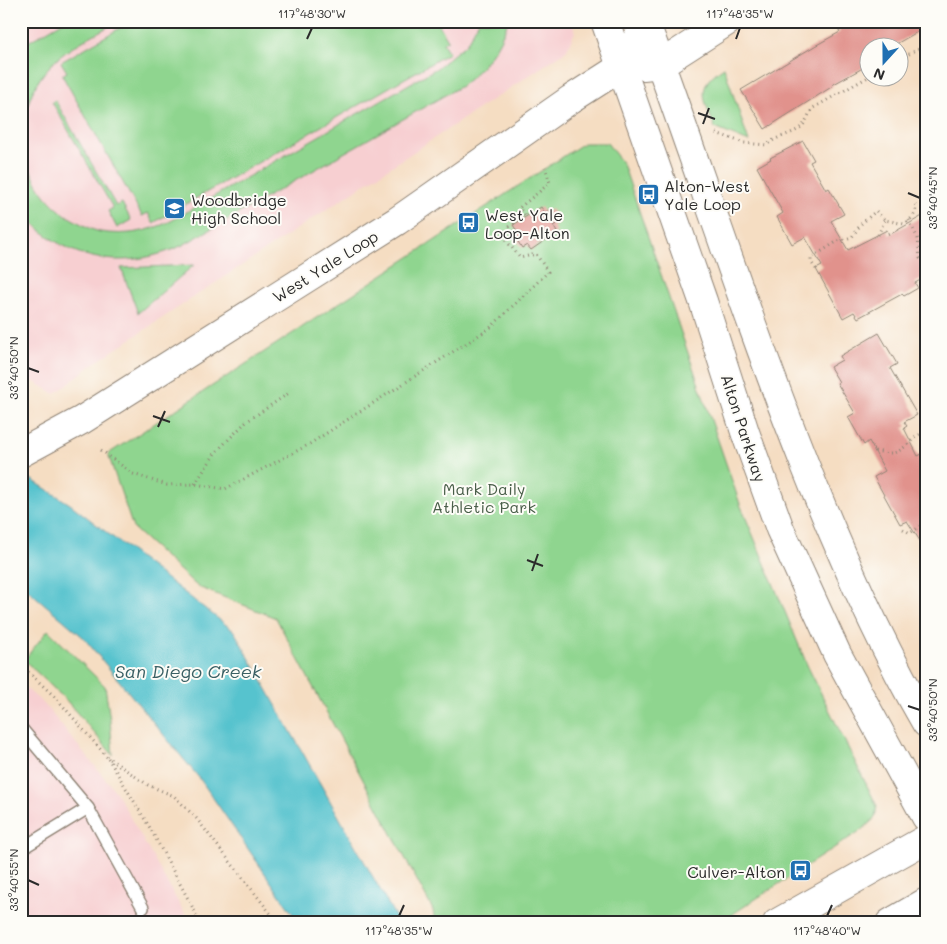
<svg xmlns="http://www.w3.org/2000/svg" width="947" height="944" font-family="Mali,sans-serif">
  <rect width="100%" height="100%" fill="#fdfcf7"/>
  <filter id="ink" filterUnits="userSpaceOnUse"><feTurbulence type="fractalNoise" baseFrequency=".02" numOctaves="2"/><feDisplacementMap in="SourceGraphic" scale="10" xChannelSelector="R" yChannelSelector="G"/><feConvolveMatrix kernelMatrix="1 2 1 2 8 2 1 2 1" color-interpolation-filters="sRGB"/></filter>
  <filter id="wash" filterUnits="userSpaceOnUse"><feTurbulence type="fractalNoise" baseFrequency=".0096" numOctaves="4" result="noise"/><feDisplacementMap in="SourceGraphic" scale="20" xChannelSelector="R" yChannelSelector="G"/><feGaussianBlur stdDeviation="1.12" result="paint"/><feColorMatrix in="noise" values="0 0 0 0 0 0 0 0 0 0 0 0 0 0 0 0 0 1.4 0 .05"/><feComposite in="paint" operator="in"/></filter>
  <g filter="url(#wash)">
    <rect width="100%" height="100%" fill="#f5ddc2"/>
    <g fill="#f7cfd1">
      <polygon points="21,21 572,21 575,32 566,51 93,364 55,394 21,374"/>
      <polygon points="21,684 44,704 116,792 190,923 21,923"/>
    </g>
    <g fill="#8fd58f" stroke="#5d805d">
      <path d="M64,21H118C93,36 62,49 44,73C7,122 22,192 76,221C83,225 92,230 100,232C127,236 147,232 171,221L437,68L466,44L479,21H508C499,48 484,68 461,86L183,245C123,273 63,262 21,210V46Z"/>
      <polygon points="132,21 437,21 448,40 443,43 449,53 153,223 148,213 142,216 62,75 67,72 61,62"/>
      <path d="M724,67L749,142L715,128C705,100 693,87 724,67Z"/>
      <polygon points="55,100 116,206 122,203 131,220 117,228 108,211 113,208 52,102"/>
      <polygon points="584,143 607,143 623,164 740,504 808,667 877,806 875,818 863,829 719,923 435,923 433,910 276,618 198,587 133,528 108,454"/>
      <polygon points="194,265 138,313 121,268"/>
      <polygon points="48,630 105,686 110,720 113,755 66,700 24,660"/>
    </g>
    <polygon fill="#56c3ce" stroke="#40777c" points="21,473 70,504 234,631 399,923 299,923 200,779 83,637 21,584"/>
    <g id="blocks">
      <g fill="#e1928c">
        <polygon points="848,21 926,21 926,27 889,48 870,48 870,64 832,85 833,86 765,129 741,90 813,47 840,32 837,27"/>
        <polygon points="803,141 814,160 810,162 826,190 829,188 844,214 831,221 848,250 887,230 889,235 926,214 926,277 915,283 918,288 904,296 902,294 858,318 854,312 843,318 816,269 822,266 805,237 792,244 777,217 783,213 757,167 771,159 770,158"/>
        <polygon points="541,207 545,213 551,209 560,222 553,226 557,232 531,250 527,245 522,248 513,234 517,231 513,225"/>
        <polygon points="879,333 897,364 890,368 917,415 904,422 907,426 904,428 918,456 926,452 926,550 907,521 900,524 874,477 885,471 869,441 864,445 848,417 855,413 837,383 839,382 830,367 842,360 840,356"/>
      </g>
    </g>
  </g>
  <g filter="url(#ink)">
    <use href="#blocks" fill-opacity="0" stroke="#908476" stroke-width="1"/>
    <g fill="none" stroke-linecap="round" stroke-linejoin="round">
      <defs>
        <g id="service">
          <polyline points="21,728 88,808 143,908"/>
          <polyline points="21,849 88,808"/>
        </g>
        <g id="secondary">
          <polyline points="605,21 703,301 745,432 780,529 837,654 926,817"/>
          <path d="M645,21C699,169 747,319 805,465C840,553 878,640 926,723"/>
          <polyline points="643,66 661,64 728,21"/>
          <polyline points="21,453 82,420 397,221 571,99 621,67 646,23 649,21"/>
        </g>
        <g id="primary">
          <polyline points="777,923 926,839"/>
          <polyline points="890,923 926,902"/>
        </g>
      </defs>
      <use href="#service" stroke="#908476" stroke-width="14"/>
      <use href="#secondary" stroke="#908476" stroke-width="30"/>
      <use href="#primary" stroke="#908476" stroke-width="30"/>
      <g stroke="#908476" stroke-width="3" stroke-dasharray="1 4" stroke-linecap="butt">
        <polyline points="900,59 926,45"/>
        <path d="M716,133L744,143L767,145C778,135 789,136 800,128C806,124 808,114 813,108L870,76"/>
        <polyline points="909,220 918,239 920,258 926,262"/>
        <polyline points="878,235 885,220"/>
        <path d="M816,269L811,262V258L838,241L852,237L861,224L876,211L885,220L904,224C912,219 918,213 915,203"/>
        <polyline points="101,450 133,474 167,485 195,484 225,489 308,445 490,328 548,272 536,254 520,258 506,240 508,228 525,215 519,208 550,183 545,167"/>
        <path d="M875,451C880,452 887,453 892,453C906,451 913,435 926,432"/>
        <polyline points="195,484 216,452 246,422 289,393"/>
        <polyline points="903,529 910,533 926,523"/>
        <polyline points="21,665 57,699 107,757 148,785 174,796 196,818 278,923"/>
        <polyline points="108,758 150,828 201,923"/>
      </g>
      <use href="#service" stroke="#fff" stroke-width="11"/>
      <use href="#secondary" stroke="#fff" stroke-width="28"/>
      <use href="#primary" stroke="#fff" stroke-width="28"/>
    </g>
  </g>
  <path fill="none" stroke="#2b2b2b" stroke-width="2" d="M307,39L312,28M736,39L740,28M698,113L715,119M703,124L709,108M908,193L920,198M28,368L39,372M153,416L170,422M158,427L165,411M527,560L543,566M532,571L538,554M908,706L920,710M28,880L39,885M399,916L404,905M827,916L832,905"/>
  <defs>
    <symbol id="bus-square" viewBox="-11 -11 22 22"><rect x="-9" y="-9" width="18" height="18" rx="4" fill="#1f6fb2" stroke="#fdfcf7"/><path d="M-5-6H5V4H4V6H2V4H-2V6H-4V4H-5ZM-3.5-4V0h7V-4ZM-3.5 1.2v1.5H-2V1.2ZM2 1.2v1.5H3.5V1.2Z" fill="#fff"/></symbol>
    <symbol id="school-square" viewBox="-11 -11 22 22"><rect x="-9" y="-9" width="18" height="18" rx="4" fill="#1f6fb2" stroke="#fdfcf7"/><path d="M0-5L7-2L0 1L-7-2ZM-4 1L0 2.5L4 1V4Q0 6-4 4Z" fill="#fff"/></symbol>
  </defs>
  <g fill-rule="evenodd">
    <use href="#bus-square" x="636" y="182" width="25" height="25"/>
    <use href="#school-square" x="162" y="196" width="25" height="25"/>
    <use href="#bus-square" x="456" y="210" width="25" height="25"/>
    <use href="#bus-square" x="788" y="858" width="25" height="25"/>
  </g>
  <g text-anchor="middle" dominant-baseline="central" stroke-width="4" stroke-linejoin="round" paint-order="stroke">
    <g font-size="16" fill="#2b2b2b" stroke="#fdfcf7" text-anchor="start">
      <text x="664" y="185">Alton-West<tspan x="664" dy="18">Yale Loop</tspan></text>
      <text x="191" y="199">Woodbridge<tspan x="191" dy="18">High School</tspan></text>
      <text x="485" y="214">West Yale<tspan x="485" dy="18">Loop-Alton</tspan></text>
      <text x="785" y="871" text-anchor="end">Culver-Alton</text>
    </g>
    <g font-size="16" fill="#2b2b2b" stroke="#fdfcf7">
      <text transform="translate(325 266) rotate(-32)">West Yale Loop</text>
      <text transform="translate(744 428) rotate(72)">Alton Parkway</text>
    </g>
    <g font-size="16" fill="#495e49" stroke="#fdfcf7">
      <text x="484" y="488">Mark Daily<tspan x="484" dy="18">Athletic Park</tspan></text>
    </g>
    <g font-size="18" font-style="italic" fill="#3a6064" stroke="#fdfcf7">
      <text x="188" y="671">San Diego Creek</text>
    </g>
  </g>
  <rect width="947" height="944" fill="none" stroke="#fdfcf7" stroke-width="55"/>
  <g transform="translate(884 62) rotate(201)"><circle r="24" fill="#fdfcf7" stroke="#a9a8a5"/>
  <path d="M0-4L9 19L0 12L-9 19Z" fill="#1f6fb2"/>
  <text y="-8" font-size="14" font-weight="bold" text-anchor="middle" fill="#2b2b2b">N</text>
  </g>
  <rect x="28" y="28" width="892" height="888" fill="none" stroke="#2b2b2b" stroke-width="2"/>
  <g font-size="12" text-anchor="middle" fill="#2b2b2b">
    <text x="312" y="18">117°48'30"W</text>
    <text x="740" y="18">117°48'35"W</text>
    <text transform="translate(933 198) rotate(-90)" y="4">33°40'45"N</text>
    <text transform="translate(14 368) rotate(-90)" y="4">33°40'50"N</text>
    <text transform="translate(933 710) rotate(-90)" y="4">33°40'50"N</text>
    <text transform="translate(14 880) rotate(-90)" y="4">33°40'55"N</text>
    <text x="399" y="935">117°48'35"W</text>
    <text x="827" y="935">117°48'40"W</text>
  </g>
</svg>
